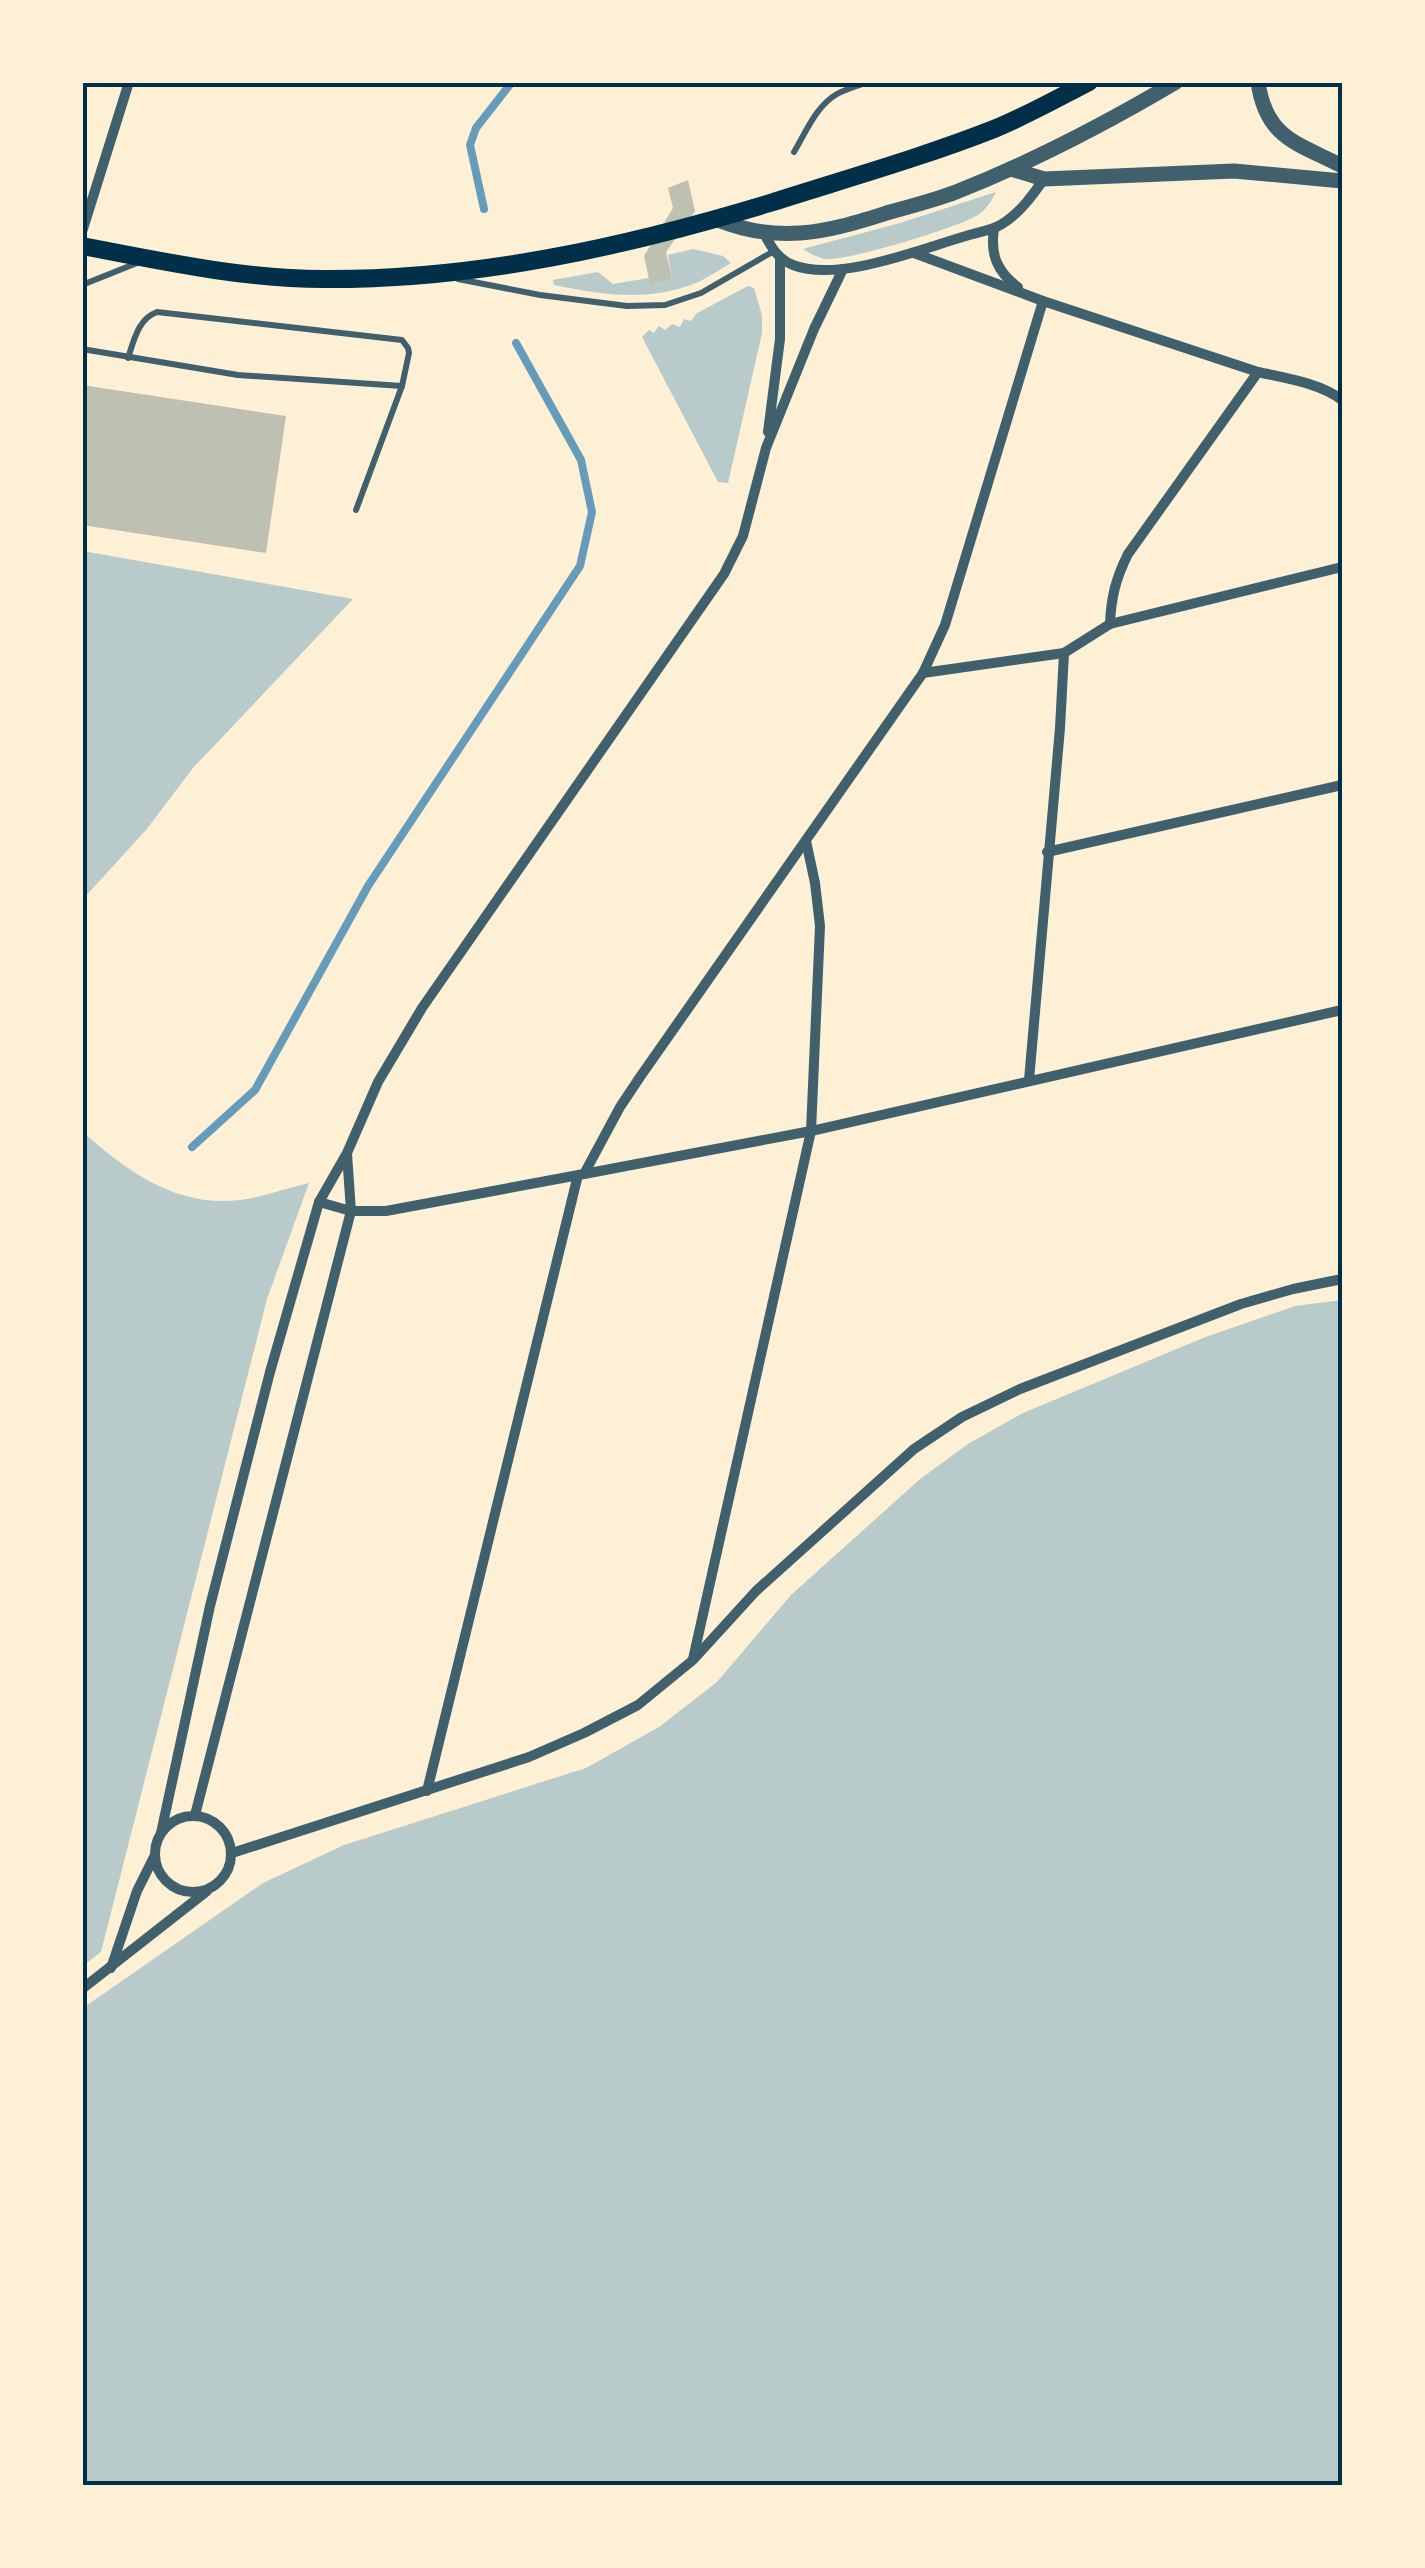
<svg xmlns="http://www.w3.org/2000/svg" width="1425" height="2568" font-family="Roboto,sans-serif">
  <rect width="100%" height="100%" fill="#fdf0d5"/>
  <g fill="#b9caca">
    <path d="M996,192C991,202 986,210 976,216C956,228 845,262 824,259C817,257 809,253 803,249L900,223Z"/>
    <path d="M693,249L723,256L731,263C720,269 708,278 696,283C649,302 602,295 554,285L553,280L598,272L613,284L649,278H672L668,255Z"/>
    <polygon points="748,286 754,288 762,315 762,333 728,483 718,482 642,337 649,330 654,333 659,326 665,330 672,324 680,327 684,319 691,321 697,313"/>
    <polygon points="83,551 353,599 193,768 146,830 83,899"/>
    <path d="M83,1132C127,1172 178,1208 241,1200C263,1197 287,1188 309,1183L267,1299L101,1952L83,1966Z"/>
    <polygon points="1342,1300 1342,2485 83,2485 83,2008 263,1883 344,1845 586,1768 659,1727 717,1682 791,1595 919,1480 968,1444 1023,1413 1203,1338 1295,1306"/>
  </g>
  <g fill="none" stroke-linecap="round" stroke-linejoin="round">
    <g stroke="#669bbc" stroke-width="8">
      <polyline points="484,209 470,145 476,128 512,82"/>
      <polyline points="192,1147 255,1090 368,886 580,566 592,512 581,460 516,343"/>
    </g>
  </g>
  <g fill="#bec0b2">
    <polygon points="688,180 695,211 666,252 672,278 650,284 644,256 673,208 668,188"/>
    <polygon points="82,385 286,416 266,553 82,525"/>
  </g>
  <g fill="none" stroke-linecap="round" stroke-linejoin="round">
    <g stroke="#3f606c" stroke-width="6">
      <path d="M794,152C806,132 816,106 837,94C846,89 858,86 867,82"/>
      <polyline points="458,279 540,295 627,306 665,305 701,293 774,251"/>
      <polyline points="82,285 137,263"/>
      <polyline points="82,349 238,375 402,386"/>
      <path d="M128,358C134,340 138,319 157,312L402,340L408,348L409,353L402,386L356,510"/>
    </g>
    <g stroke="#3f606c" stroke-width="10">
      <path d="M994,229C990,254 997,272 1018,287"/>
      <polyline points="82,232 129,82"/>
      <path d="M763,232C771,246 777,259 793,265C838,283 920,249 966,236C978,232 991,231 1002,224C1020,213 1032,196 1044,179"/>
      <path d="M914,253L1043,301L1258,372C1285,378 1320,383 1342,400"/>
      <polyline points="768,432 780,339 780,258"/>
      <path d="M1110,624C1111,597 1116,578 1128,554L1258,372"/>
      <polyline points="923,673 1064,653 1110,624 1342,567"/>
      <polyline points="1047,852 1342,785"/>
      <polyline points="1029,1080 1060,728 1064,653"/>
      <polyline points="584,1174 620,1107 640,1077 923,673 945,625 1043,301"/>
      <polyline points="319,1202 351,1211 386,1211 584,1174 811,1131 1342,1010"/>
      <polyline points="693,1659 811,1131 820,926 815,883 806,841"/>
      <polyline points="427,1791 578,1175"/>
      <polyline points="195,1815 351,1211 347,1154"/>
      <circle cx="193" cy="1854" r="38"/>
      <polyline points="161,1833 210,1606 270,1372 319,1202 347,1153 378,1082 422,1008 724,574 743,536 766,448 814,329 843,269"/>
      <polyline points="232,1853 529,1757 584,1733 638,1705 693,1660 756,1591 914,1449 962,1417 1020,1389 1241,1304 1293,1289 1342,1279"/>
      <polyline points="111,1968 137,1891 155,1855"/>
      <polyline points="82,1989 207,1891"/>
    </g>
    <g stroke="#3f606c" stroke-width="15">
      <path d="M1258,82C1266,139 1298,143 1342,166"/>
      <polyline points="1011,169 1044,179 1234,171 1342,181"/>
      <path d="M718,220C743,230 772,235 800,233C831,231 861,221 890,212C912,206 935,200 956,192C1032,162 1105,124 1176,82"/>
    </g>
    <path stroke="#003049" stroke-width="18" d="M82,246C161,261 243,279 323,279C476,280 625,247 770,203C845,179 920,158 994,129C1026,116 1058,98 1089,82"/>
  </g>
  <rect width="1425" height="2568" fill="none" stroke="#fdf0d5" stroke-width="170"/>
  <rect x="85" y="85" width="1255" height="2398" fill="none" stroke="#003049" stroke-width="4"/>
</svg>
